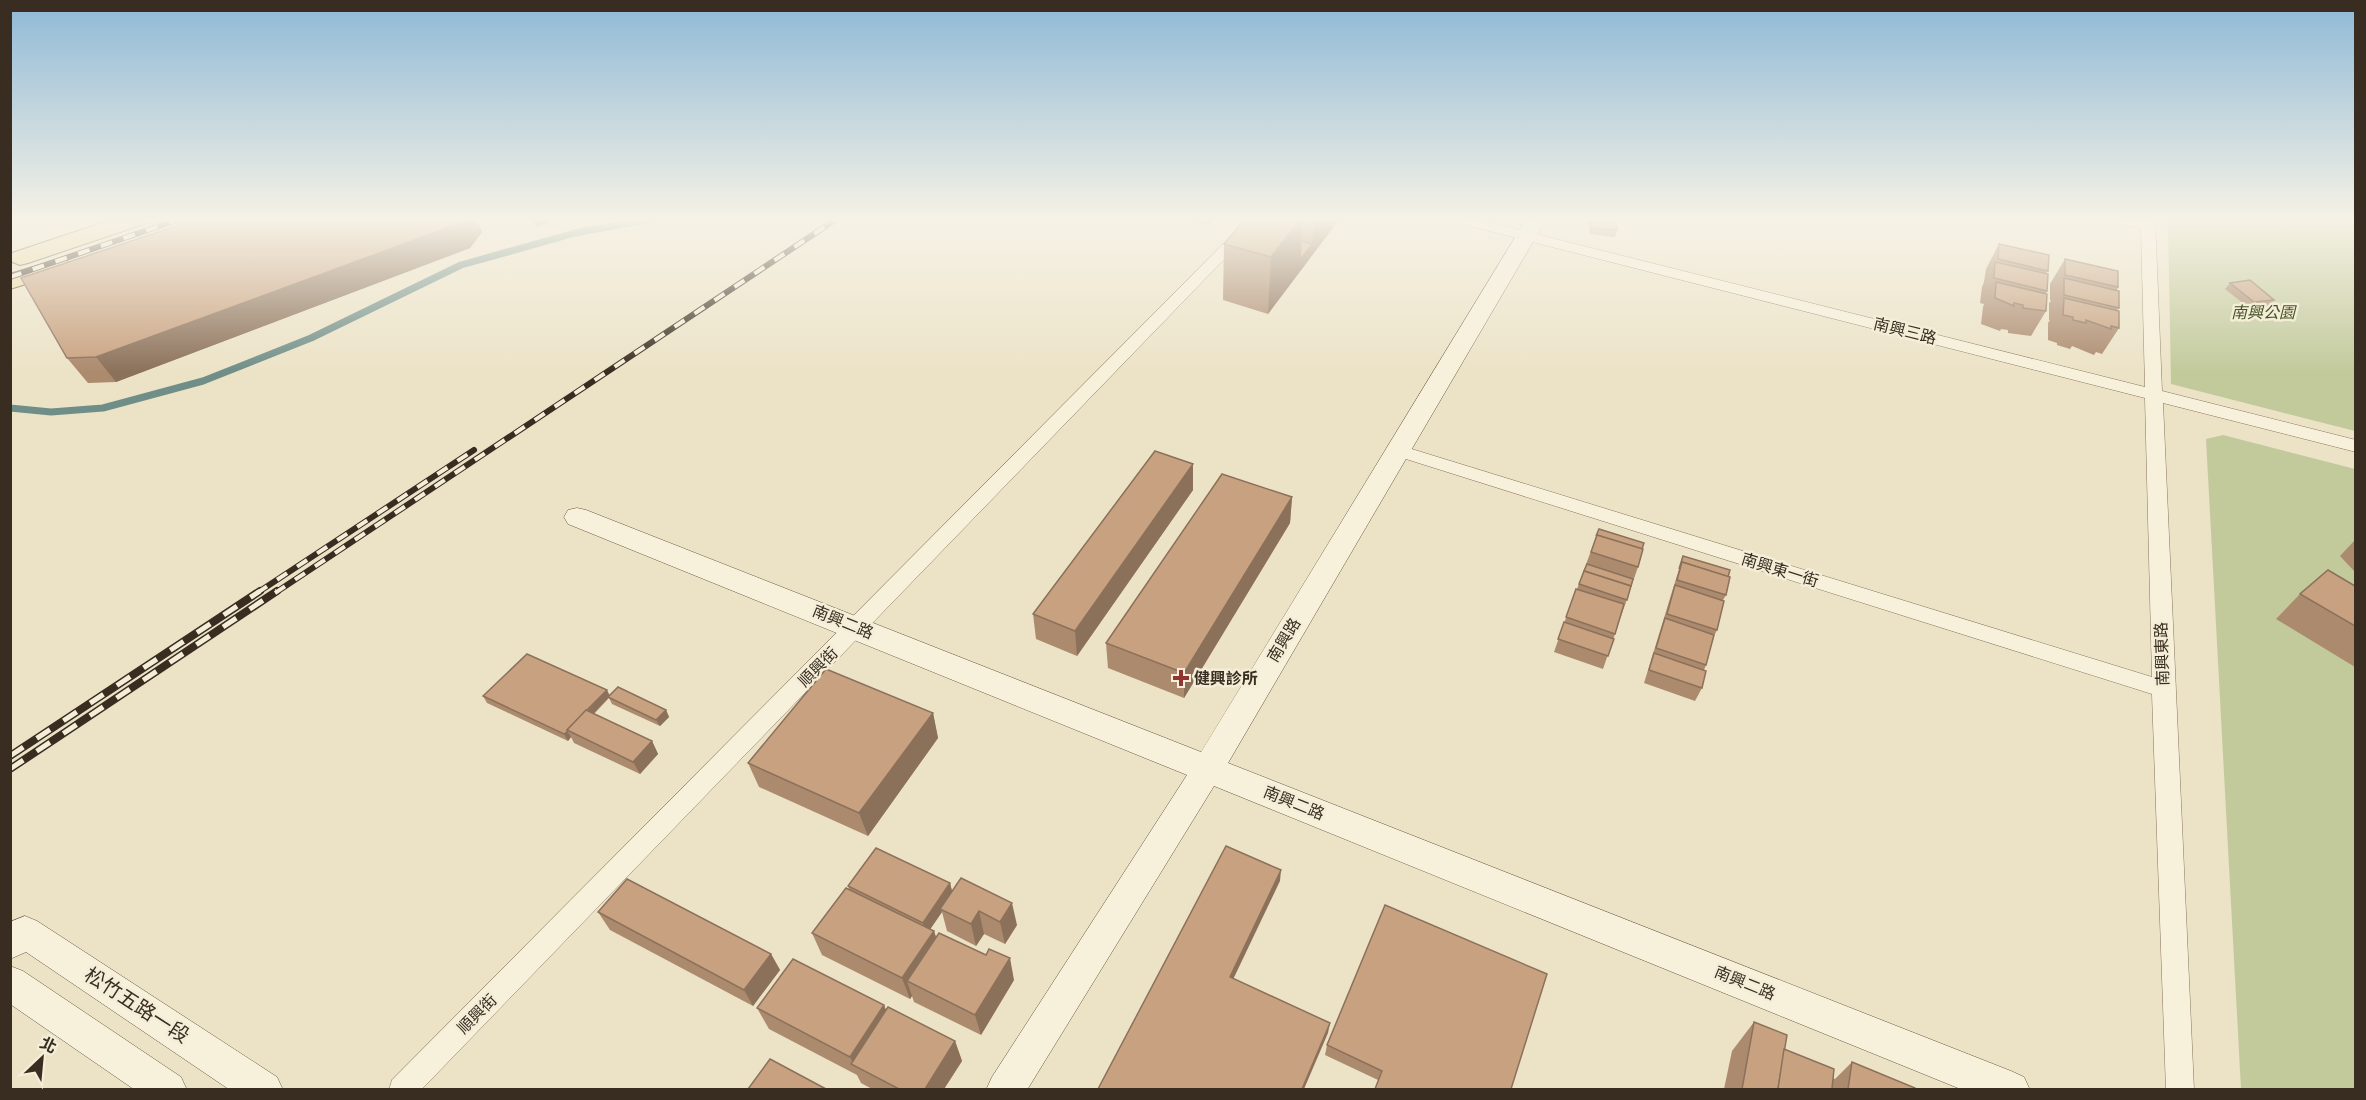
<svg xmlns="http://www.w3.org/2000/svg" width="2366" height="1100" font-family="'Roboto Serif','Noto Sans TC',serif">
  <rect width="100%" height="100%" fill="#ece3c7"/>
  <g fill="#c2ca9c">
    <polygon points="2168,218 2355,218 2355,431 2171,384"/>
    <polygon points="2223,435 2355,469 2355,1089 2241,1089 2206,439"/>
  </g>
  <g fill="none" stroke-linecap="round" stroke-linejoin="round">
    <polyline stroke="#6f8e88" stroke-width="7" points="10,408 51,412 103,408 203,381 311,338 461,265 575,233 656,218"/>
    <defs>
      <g id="street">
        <polygon points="1249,218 1264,218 421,1090 389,1090 392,1080"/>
        <polygon points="1448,218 1472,218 2145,387 2141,229 2109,221 2107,218 2155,218 2162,391 2356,440 2356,452 2163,403 2194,1090 2166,1090 2152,694 1390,454 1387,450 1390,446 1402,446 2152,677 2145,398 1450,221"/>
      </g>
      <g id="secondary">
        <polygon points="1527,218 1547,218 1228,763 2011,1071 2024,1077 2030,1090 1963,1090 1214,786 1027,1090 986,1090 992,1077 1187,775 568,524 564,517 568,510 577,508 586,510 1201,752"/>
        <polygon points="25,916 37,921 277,1077 283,1090 230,1090 26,952 10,959 10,922"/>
        <polygon points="10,966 23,971 181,1077 187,1090 135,1090 10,1004"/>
      </g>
      <g id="primary">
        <polygon points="117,218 150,218 147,223 28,263 20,265 10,261 12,253"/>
        <polygon points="59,259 67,261 71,266 67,271 10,289 10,274"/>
      </g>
    </defs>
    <use href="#street" stroke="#87755e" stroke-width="1"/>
    <use href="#secondary" stroke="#695741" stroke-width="1"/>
    <use href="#primary" stroke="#554431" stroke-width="2"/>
    <use href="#street" fill="#f7f0da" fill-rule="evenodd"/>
    <use href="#secondary" fill="#f7f0da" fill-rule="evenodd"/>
    <use href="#primary" fill="#ecd9a2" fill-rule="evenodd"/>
    <defs>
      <g id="rail-far1">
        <polyline points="10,277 183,218"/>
        <polyline points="257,593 474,450"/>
        <polyline points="275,593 838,218"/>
      </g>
      <g id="rail">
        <polyline points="10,756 260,591"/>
        <polyline points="10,769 277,591"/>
      </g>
    </defs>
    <use href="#rail-far1" stroke="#382d20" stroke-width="6"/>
    <use href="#rail" stroke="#382d20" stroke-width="8"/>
    <use href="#rail-far1" stroke="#f4edd7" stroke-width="4" stroke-dasharray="12" stroke-linecap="butt"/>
    <use href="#rail" stroke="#f4edd7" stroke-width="5" stroke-dasharray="16" stroke-linecap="butt"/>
  </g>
  <g fill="#ac8a6e">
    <polygon points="529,218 562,218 537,227"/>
    <polygon points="1183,218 1214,218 1209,225"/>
    <polygon points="1246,218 1338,218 1338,221 1268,314 1223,300 1224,244"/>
    <polygon points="1587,218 1615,218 1617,230 1615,237 1590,234"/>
    <polygon points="482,232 470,248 116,382 88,383 67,358"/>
    <polygon points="1999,244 2048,271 2046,274 2047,291 2046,293 2046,311 2031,336 2008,333 2008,330 2001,329 2000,331 1981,324 1983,307 1984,304 1980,303 1982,287 1984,282 1986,269"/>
    <polygon points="2065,259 2118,287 2117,290 2119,308 2117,310 2119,328 2102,354 2096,352 2094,355 2072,346 2070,349 2057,345 2057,343 2048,340 2048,323 2050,320 2049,320 2049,303 2051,301 2050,300 2050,284"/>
    <polygon points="2230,283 2274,300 2269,306 2249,308 2225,289"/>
    <polygon points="1193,464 1193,490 1077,656 1036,639 1033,614"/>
    <polygon points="1292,497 1290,523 1184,698 1108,668 1106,643"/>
    <polygon points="1599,529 1638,567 1603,669 1554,652 1576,589 1577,589"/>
    <polygon points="2355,540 2355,572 2340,556"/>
    <polygon points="1683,556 1726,595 1723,600 1717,630 1714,636 1706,665 1704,670 1702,688 1695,701 1644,683"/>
    <polygon points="2355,586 2355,667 2276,619 2300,594"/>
    <polygon points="483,696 610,696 666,710 669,717 660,726 612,704 609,698 594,714 652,741 658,754 640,774 574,743 571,737 568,741 487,703"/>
    <polygon points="933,713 938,738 868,836 759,787 748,763"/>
    <polygon points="950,883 952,891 1017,925 1005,944 984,934 976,946 947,931 942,912 930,929 934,931 936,937 1014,980 981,1035 914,1002 912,996 910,999 822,955 812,933 849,889 848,886"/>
    <polygon points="598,912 771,954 780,970 753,1006 610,930"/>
    <polygon points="1547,974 1378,1080 1325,1055 1327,1045"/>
    <polygon points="884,1005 886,1010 955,1041 962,1061 944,1089 872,1089 861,1083 857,1075 769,1029 757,1008"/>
    <polygon points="1754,1022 1784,1049 1833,1078 1835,1079 1852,1062 1915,1089 1724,1089 1732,1051"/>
  </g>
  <g fill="#8c715a">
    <polygon points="463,218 476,218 482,232 470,248 116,382 96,357"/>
    <polygon points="533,218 562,218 537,227"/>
    <polygon points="1209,218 1214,218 1209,225"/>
    <polygon points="1302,218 1303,218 1300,260 1312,244 1314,218 1338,218 1338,221 1268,314 1271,257"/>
    <polygon points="1193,464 1193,490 1077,656 1075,631"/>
    <polygon points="1292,497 1290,523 1184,698 1184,673"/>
    <polygon points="607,690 610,696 574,734 568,731"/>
    <polygon points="666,710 669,717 660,726 656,720"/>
    <polygon points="933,713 938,738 868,836 859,813"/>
    <polygon points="567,731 571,737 568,741 564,734"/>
    <polygon points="652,741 658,754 640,774 633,762"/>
    <polygon points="1281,870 1280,881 1229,988 1230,977"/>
    <polygon points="950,883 953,895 940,909 942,912 927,934 923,923"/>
    <polygon points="1012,903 1017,925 1005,944 1000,922"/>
    <polygon points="979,911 984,934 976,946 971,924"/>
    <polygon points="934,931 941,953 907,981 912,996 910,999 902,978"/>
    <polygon points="771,954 780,970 753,1006 744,990"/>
    <polygon points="1010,958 1014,980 981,1035 975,1015"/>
    <polygon points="884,1005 892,1026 854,1065 850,1057"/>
    <polygon points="1330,1023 1328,1033 1304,1089 1302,1089"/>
    <polygon points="955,1041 962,1061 944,1089 925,1089"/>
  </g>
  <g fill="#c8a180" stroke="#8c715a" stroke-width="1.5">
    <polygon points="200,218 463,218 458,224 96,357 67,358 21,278"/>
    <polygon points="1246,218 1302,218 1271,257 1224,244"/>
    <polygon points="1590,218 1615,218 1617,230 1591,228"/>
    <polygon points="1301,241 1312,244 1300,260"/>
    <polygon points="1999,244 2049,255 2048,271 1998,259"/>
    <polygon points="2065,259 2118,271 2118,287 2065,275"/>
    <polygon points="1995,262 2048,274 2047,291 1994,278"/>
    <polygon points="2064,278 2119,291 2119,308 2064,295"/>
    <polygon points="2250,280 2274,300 2254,302 2230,283"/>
    <polygon points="1996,282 2047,294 2046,311 2023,308 2023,305 2014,303 2014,306 1995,298"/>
    <polygon points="2064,298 2119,311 2119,328 2111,326 2111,329 2086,320 2086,323 2073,320 2073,317 2063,315"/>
    <polygon points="1155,451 1193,464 1075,631 1033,614"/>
    <polygon points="1222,474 1292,497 1184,673 1106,643"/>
    <polygon points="1599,529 1644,543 1642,549 1597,535 1596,536"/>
    <polygon points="1597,535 1643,549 1638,567 1591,552"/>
    <polygon points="1683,556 1730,570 1728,577 1682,562 1679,569"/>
    <polygon points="1682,562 1730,577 1726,595 1677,580"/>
    <polygon points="1587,564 1633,579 1631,586 1584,571"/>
    <polygon points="2328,570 2355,586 2355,626 2300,594"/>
    <polygon points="1584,571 1631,586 1627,600 1579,584"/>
    <polygon points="1675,585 1724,601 1717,630 1667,614"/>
    <polygon points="1576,589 1624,604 1615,634 1566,617"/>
    <polygon points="1665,618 1714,635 1706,665 1656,648"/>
    <polygon points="1564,622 1614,639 1608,656 1558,639"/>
    <polygon points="1654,653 1706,671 1702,688 1649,670"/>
    <polygon points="527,654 607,690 567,730 568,731 564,734 483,696"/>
    <polygon points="826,669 933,713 859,813 748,763"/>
    <polygon points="618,687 666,710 656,720 608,697"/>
    <polygon points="586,710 652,741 633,762 567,730"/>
    <polygon points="1226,846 1281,870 1230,977 1330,1023 1302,1089 1098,1089"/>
    <polygon points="876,848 950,883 923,923 848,886"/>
    <polygon points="961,878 1012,903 1000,922 979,911 971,924 940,909"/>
    <polygon points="627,879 771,954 744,990 598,912"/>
    <polygon points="846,888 934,931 902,978 812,933"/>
    <polygon points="1385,905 1547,974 1511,1089 1375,1089 1382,1071 1327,1045"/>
    <polygon points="939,933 986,955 989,949 1010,958 975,1015 907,981"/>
    <polygon points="793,959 884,1005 850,1057 757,1008"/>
    <polygon points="888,1007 955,1041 925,1089 899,1089 851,1064"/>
    <polygon points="1754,1022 1787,1035 1778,1089 1742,1089"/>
    <polygon points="1784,1049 1834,1069 1832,1089 1778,1089"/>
    <polygon points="770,1059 826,1089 748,1089"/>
    <polygon points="1852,1062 1915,1088 1915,1089 1848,1089"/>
  </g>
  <linearGradient id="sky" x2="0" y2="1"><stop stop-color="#8eb9d6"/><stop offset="0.59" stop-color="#f6f2e6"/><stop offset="1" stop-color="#f6f2e6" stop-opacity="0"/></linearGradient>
  <rect width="2366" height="372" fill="url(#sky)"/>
  <path fill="#923531" stroke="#f4edd7" stroke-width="2" d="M1178 669h6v6h6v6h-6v6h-6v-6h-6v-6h6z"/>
  <g text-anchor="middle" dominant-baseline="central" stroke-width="5" stroke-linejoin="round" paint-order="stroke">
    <g font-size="16" font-style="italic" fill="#465328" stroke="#f4edd7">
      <text x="2263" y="312">南興公園</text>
    </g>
    <g font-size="16" fill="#382d20" stroke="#f4edd7">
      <text transform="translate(1905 331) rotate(14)">南興三路</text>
      <text transform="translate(1780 570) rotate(17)">南興東一街</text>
      <text transform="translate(843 622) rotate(22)">南興二路</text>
      <text transform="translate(1284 640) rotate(-59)">南興路</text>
      <text transform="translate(2162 654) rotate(-92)">南興東路</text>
      <text transform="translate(818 667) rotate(-45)">順興街</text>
      <text transform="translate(1294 803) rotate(22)">南興二路</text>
      <text transform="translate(1745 983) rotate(22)">南興二路</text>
      <text transform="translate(477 1014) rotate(-45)">順興街</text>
    </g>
    <g font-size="16" font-weight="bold" fill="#382d20" stroke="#f4edd7" text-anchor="start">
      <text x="1194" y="678">健興診所</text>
    </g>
    <g font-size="20" fill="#382d20" stroke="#f4edd7">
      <text transform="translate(137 1005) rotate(33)">松竹五路一段</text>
    </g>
  </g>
  <rect width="2366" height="1100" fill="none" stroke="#382d20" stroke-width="24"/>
  <g transform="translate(42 1058) rotate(26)" stroke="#f4edd7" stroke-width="4.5" paint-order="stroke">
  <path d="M0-4.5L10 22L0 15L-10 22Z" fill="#382d20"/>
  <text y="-9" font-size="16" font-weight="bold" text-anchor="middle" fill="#382d20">北</text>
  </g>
</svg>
